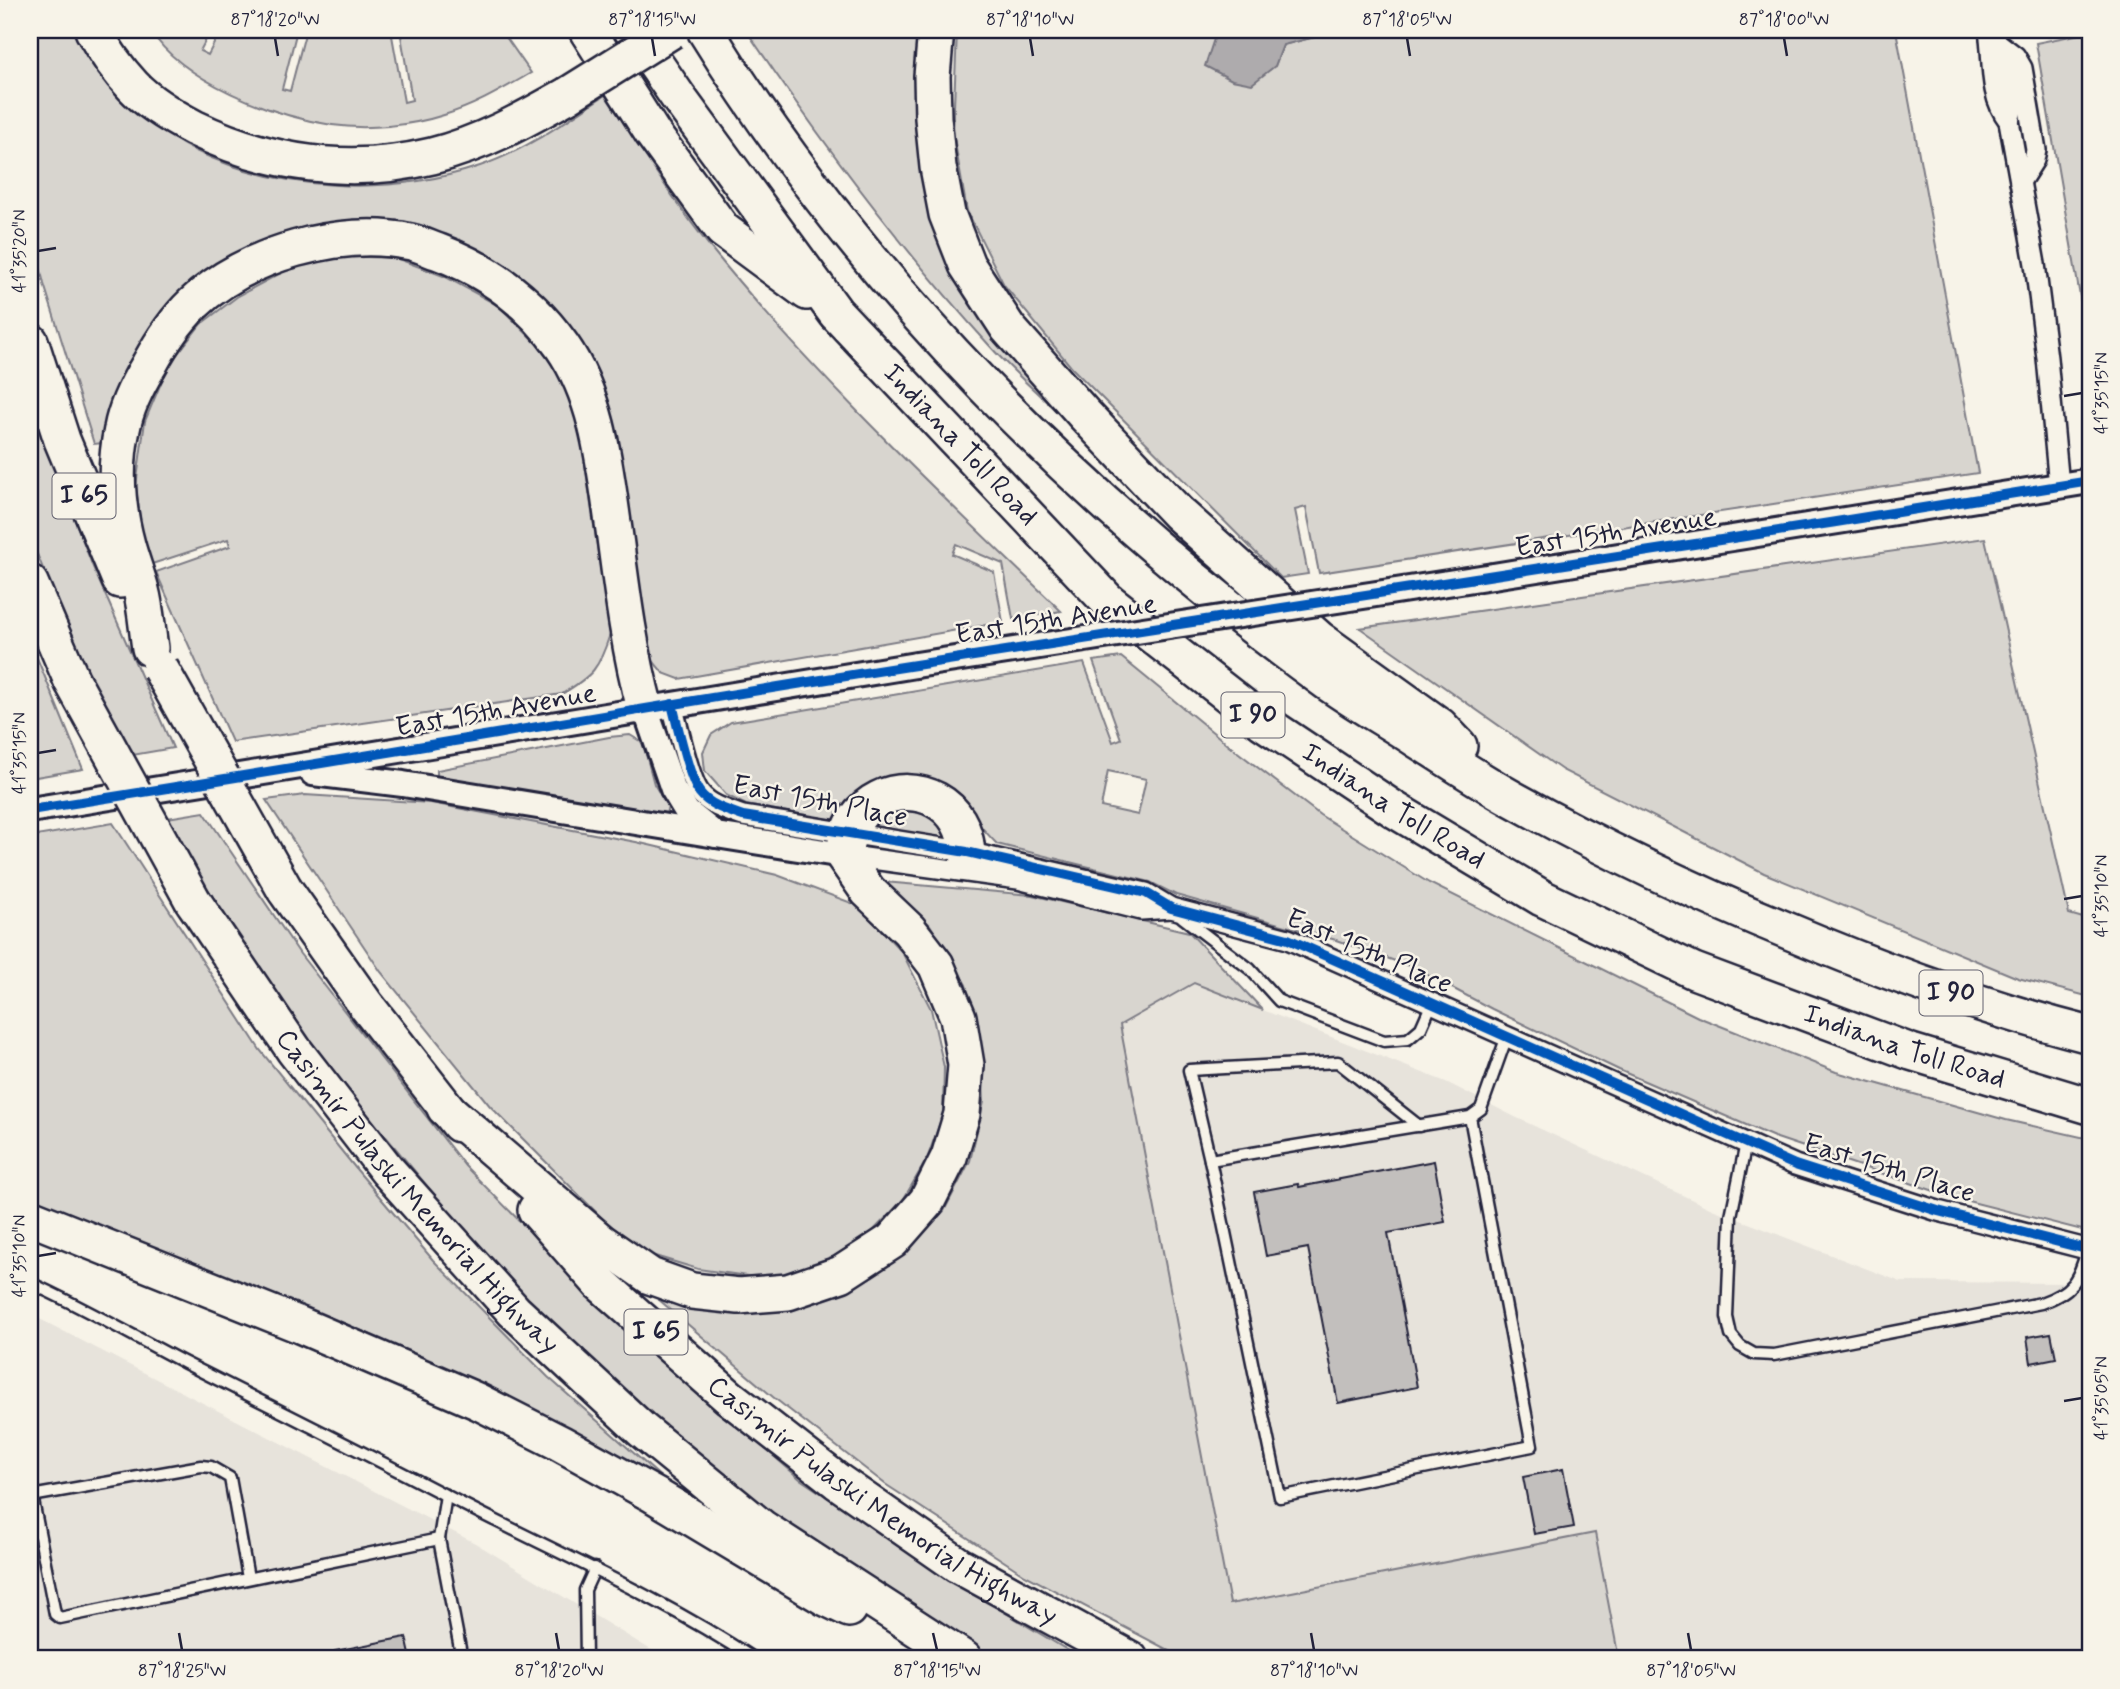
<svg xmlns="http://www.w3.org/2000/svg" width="2120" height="1689" font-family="Mynerve,sans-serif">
  <rect width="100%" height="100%" fill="#f7f3e8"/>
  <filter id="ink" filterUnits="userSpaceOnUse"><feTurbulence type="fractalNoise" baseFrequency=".0143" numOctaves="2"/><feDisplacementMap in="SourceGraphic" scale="14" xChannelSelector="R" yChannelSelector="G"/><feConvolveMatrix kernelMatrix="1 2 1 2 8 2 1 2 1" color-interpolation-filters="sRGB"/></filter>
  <g filter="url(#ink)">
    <g fill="#e7e3db">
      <polygon points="1194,983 1446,1082 1515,1117 1712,1209 1901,1282 2090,1283 2090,1659 1619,1659 1595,1533 1230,1604 1120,1025"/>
      <polygon points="30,1314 475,1543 666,1659 30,1659"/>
    </g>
    <g fill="#d8d5cf" stroke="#7d7c85" stroke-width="2" fill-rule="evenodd">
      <path d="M30,30H73C86,57 110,83 132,103C150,119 174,142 196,151C282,192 390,196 480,166C525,151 566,121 605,95C639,145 673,201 711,248C817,379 940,494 1061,611L1013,619L1003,564L956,544L952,554L994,572L1003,622L679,679L663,673L649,656L617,436L467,248L245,252L103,443L94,444L44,284L30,227Z"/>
      <path d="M150,30H211L200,51L208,55L221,30H297L282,89L290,91L306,30H391L404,102L412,100L400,30H501L531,73C503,89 475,106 444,115C410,126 367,130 332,125C274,116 183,82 150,30Z"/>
      <path d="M746,30H922L927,178L1064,411L1061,416C1037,392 1011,370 989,345C899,246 820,140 746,30Z"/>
      <polygon points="957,30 1217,30 1213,45 1275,66 1283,45 1327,34 1329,30 1896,30 1978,473 1319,573 1306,507 1295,510 1308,574 1281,578 1072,368 1004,285 967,211 953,132"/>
      <polygon points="2090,32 2090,354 2036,43"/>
      <path d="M339,256L396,258L446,277L499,306L537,344L565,382L580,430L610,634C599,669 593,675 562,694L232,742L156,572L230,546L228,539L152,564L143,543L136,486L145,421L168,366L201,324L238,296L290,268Z"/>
      <polygon points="30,388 58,476 93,567 173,748 127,756 70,635 30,537"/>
      <polygon points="1985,538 2069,914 2090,920 2090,997 2018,978 1764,873 1562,770 1360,628"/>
      <polygon points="30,641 83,769 30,778"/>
      <path d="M1121,657L1231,747L1320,815L1429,883L1698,1017L1836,1072L2006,1120L2090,1139V1232L1952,1197L1774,1137L1619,1070L1492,1009L1412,967L1336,940L1176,895L1150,882L997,844C978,825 964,804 943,787L839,821L746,805L726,795L705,771L703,752L711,735L731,722L1084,663L1113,742L1121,739L1093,661ZM1108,771L1146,779L1138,815L1101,807Z"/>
      <polygon points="630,735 643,743 654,784 668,807 665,817 437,779 437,770 609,737"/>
      <polygon points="305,795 431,803 636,842 777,875 857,905 902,952 931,1009 944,1067 943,1114 927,1159 903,1200 871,1233 828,1260 782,1276 747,1276 698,1269 645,1253 603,1219 490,1106 381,972 266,800"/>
      <polygon points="928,808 951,839 870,826 883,811"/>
      <polygon points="204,812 300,954 465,1166 624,1326 800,1479 953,1581 1082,1659 985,1659 966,1649 849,1565 748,1497 635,1409 497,1270 337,1078 241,949 161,819"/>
      <polygon points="113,823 260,1050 357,1170 433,1260 548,1377 672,1487 475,1381 346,1324 30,1200 30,837"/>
      <polygon points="884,882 1032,895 1189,932 1263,1010 1194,983 1120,1025 1230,1604 1595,1533 1619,1659 1185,1659 1025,1575 885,1484 773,1397 651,1293 721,1311 899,1254 944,1211 970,1161 984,1101 981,1046 966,985 930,925"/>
    </g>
    <polygon fill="#aeabad" stroke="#76747f" stroke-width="2" points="1217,30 1329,30 1327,34 1283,45 1275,66 1252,84 1232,80 1205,66"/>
    <g fill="#c2bfbd" stroke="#22223b" stroke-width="2">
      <polygon points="1434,1161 1445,1222 1388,1233 1417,1387 1338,1403 1308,1248 1266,1256 1254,1192 1298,1184 1299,1187"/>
      <polygon points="2051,1333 2056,1358 2031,1363 2027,1337"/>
      <polygon points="1563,1469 1574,1527 1534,1534 1523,1477"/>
      <polygon points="406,1637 411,1659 336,1659 335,1651"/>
    </g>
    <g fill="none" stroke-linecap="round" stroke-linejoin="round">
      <defs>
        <g id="service">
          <polyline points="1182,917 1250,969 1279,1001 1384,1041 1408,1039 1421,1028 1432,1003"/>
          <polyline points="1470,1117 1532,1446 1280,1497 1210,1160 1470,1117 1481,1109 1507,1036"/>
          <path d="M1746,1143L1731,1216L1727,1317L1731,1335L1740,1346L1754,1354L1774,1355L2041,1303C2072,1292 2079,1280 2087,1250"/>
          <polyline points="1210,1160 1189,1070 1338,1062 1419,1126"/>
          <path d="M30,1283C83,1307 133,1336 185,1363C272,1407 359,1450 445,1495C548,1549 656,1594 754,1659"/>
          <polyline points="439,1539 462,1659"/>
          <polyline points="248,1578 230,1478 211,1467 201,1466 37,1495 33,1501 55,1614 60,1618 439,1539 446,1495"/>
          <polyline points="586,1659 585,1590 595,1568"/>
        </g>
        <g id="minor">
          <path d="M1989,30C1994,61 1988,94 2009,121L2035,264L2047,358L2059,486"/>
          <polyline points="1990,37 2015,56 2022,68 2036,150 2034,160 2020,182"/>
          <polyline points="2002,47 2013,105 2009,121"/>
          <path d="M672,704C677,723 689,780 700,793C710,806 729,811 743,816L967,852L1146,893L1171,908L1288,939L1795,1165L1938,1211L2090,1250"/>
          <polyline points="843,855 1018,879 1141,910 1171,908"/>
        </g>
        <g id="tertiary">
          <polyline points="1493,576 2090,481"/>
          <polyline points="645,708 673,789 687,812 716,835 843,855"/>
          <polyline points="313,773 403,784 716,835"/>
          <path d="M30,810C326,764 620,712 916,665"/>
        </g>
        <g id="motorway">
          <path d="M93,30C104,50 117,69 133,86C149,103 173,117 194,128C269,164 350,176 432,156C481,144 524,120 568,95"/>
          <polyline points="587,30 653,134 723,230 807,292"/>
          <path id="s1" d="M632,30L678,97L836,313L1107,600L1263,722L1395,810L1542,898L1694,971L1911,1052L2090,1106"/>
          <path d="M705,30C864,287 1083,505 1327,682C1355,702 1387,720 1416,739C1448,759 1480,781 1513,799C1603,849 1696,893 1791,932C1888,973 1988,1009 2090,1035"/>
          <polyline points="936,30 932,76 933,118 938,167 947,214 967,265 1008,328 1084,414 1178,513 1319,639 1440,726 1459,746"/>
          <polyline points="30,341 62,440 120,580"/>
          <polyline points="30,583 72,681"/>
          <path d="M150,648C147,629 146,608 141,590C137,575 131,560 127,545C117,508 114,467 122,429C126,406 137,385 149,365C161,343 175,321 193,304C245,254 341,227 411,242C420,244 430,249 439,252C489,271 531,302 562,346C599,399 605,468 614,530C622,591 629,649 645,708"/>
          <polyline points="285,890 366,1005 459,1124"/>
          <path id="s2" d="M193,901L294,1050L387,1170L514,1311L642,1430L762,1528L964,1659"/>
          <path d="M445,1108L601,1242L650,1276L692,1291L739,1296L788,1292L841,1274L892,1241L927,1201L949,1157L962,1114L966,1065L958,1017L936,965L909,930L868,891L843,855C846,843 849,829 856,819C880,783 936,784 958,821C964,831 966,841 967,852"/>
          <path id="s3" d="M536,1210L600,1283L729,1397L837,1481L958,1565L1130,1659"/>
          <polyline points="30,1217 300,1325 477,1401 560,1443 654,1495 826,1598 849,1609"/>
        </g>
      </defs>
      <use href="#service" stroke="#22223b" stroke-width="15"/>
      <use href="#minor" stroke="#22223b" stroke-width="24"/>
      <use href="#tertiary" stroke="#22223b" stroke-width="30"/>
      <use href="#motorway" stroke="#22223b" stroke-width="40"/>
      <use href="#service" stroke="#f7f3e8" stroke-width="10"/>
      <use href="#minor" stroke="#f7f3e8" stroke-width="19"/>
      <use href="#tertiary" stroke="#f7f3e8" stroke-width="24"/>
      <use href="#motorway" stroke="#f7f3e8" stroke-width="35"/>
      <defs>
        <polyline id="tertiary-bridge" points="916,665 1493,576"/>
        <g id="motorway-bridge">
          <polyline points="568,95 672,30"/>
          <polyline points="160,668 285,890"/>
          <polyline points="72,681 193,901"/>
        </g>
      </defs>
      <use href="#tertiary-bridge" stroke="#22223b" stroke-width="30" stroke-linecap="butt"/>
      <use href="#motorway-bridge" stroke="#22223b" stroke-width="40" stroke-linecap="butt"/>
      <use href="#tertiary-bridge" stroke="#f7f3e8" stroke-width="24"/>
      <use href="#motorway-bridge" stroke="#f7f3e8" stroke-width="35"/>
      <defs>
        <g id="cycleway">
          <path d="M672,704C677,723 689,780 700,793C710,806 729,811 743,816L967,852L1146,893L1171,908L1288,939L1795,1165L1938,1211L2090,1250"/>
          <path d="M30,810C323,765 616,712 909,666C1303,603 1697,546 2090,481"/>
        </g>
      </defs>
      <use href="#cycleway" stroke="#f7f3e8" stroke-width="15"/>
      <use href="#cycleway" stroke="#0057b8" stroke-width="10"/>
    </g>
  </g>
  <path fill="none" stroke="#22223b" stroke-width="2.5" d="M275,38L278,56M652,38L655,56M1030,38L1033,56M1407,38L1410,56M1784,38L1787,56M38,251L56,248M2064,396L2082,393M38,753L56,750M2064,899L2082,896M38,1256L56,1253M2064,1401L2082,1398M179,1633L182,1650M556,1633L559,1650M933,1633L937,1650M1311,1633L1314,1650M1688,1633L1691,1650"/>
  <g text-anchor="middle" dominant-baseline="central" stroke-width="5" stroke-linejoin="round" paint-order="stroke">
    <g fill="#f7f3e8" stroke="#62616f" stroke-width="2">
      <rect x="52.5" y="473.5" width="63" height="45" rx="5"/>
      <rect x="1221.5" y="692.5" width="63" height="45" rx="5"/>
      <rect x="1919.5" y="970.5" width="63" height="45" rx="5"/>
      <rect x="624.5" y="1309.5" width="63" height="45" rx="5"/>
    </g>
    <g font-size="26" font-weight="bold" fill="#22223b">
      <text x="84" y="496">I 65</text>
      <text x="1253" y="715">I 90</text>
      <text x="1951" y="993">I 90</text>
      <text x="656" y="1332">I 65</text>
    </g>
    <g font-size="28" fill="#22223b" stroke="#f7f3e8">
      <text stroke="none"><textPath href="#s1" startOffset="530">Indiana Toll Road</textPath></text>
      <text transform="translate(1616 533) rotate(-9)">East 15th Avenue</text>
      <text transform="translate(1056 620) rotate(-9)">East 15th Avenue</text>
      <text transform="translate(496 711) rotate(-10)">East 15th Avenue</text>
      <text transform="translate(820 802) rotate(11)">East 15th Place</text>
      <text stroke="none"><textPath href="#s1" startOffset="1097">Indiana Toll Road</textPath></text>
      <text transform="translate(1369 952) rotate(23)">East 15th Place</text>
      <text stroke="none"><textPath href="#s1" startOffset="1664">Indiana Toll Road</textPath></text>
      <text transform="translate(1889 1169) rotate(17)">East 15th Place</text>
      <text stroke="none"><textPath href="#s2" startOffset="368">Casimir Pulaski Memorial Highway</textPath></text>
      <text stroke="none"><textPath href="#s3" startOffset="455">Casimir Pulaski Memorial Highway</textPath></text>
    </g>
  </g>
  <rect width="2120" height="1689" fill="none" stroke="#f7f3e8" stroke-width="77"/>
  <rect x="38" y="38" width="2044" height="1612" fill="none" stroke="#22223b" stroke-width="2.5"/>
  <g font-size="18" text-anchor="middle" fill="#22223b">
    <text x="275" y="25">87°18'20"W</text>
    <text x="652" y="25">87°18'15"W</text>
    <text x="1030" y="25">87°18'10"W</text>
    <text x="1407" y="25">87°18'05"W</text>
    <text x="1784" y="25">87°18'00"W</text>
    <text transform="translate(19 251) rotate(-90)" y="6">41°35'20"N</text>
    <text transform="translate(2101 393) rotate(-90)" y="6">41°35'15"N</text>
    <text transform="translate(19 753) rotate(-90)" y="6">41°35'15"N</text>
    <text transform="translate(2101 896) rotate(-90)" y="6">41°35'10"N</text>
    <text transform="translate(19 1256) rotate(-90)" y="6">41°35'10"N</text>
    <text transform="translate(2101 1398) rotate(-90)" y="6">41°35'05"N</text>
    <text x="182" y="1676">87°18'25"W</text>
    <text x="559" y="1676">87°18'20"W</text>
    <text x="937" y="1676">87°18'15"W</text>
    <text x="1314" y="1676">87°18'10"W</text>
    <text x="1691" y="1676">87°18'05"W</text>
  </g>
</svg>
